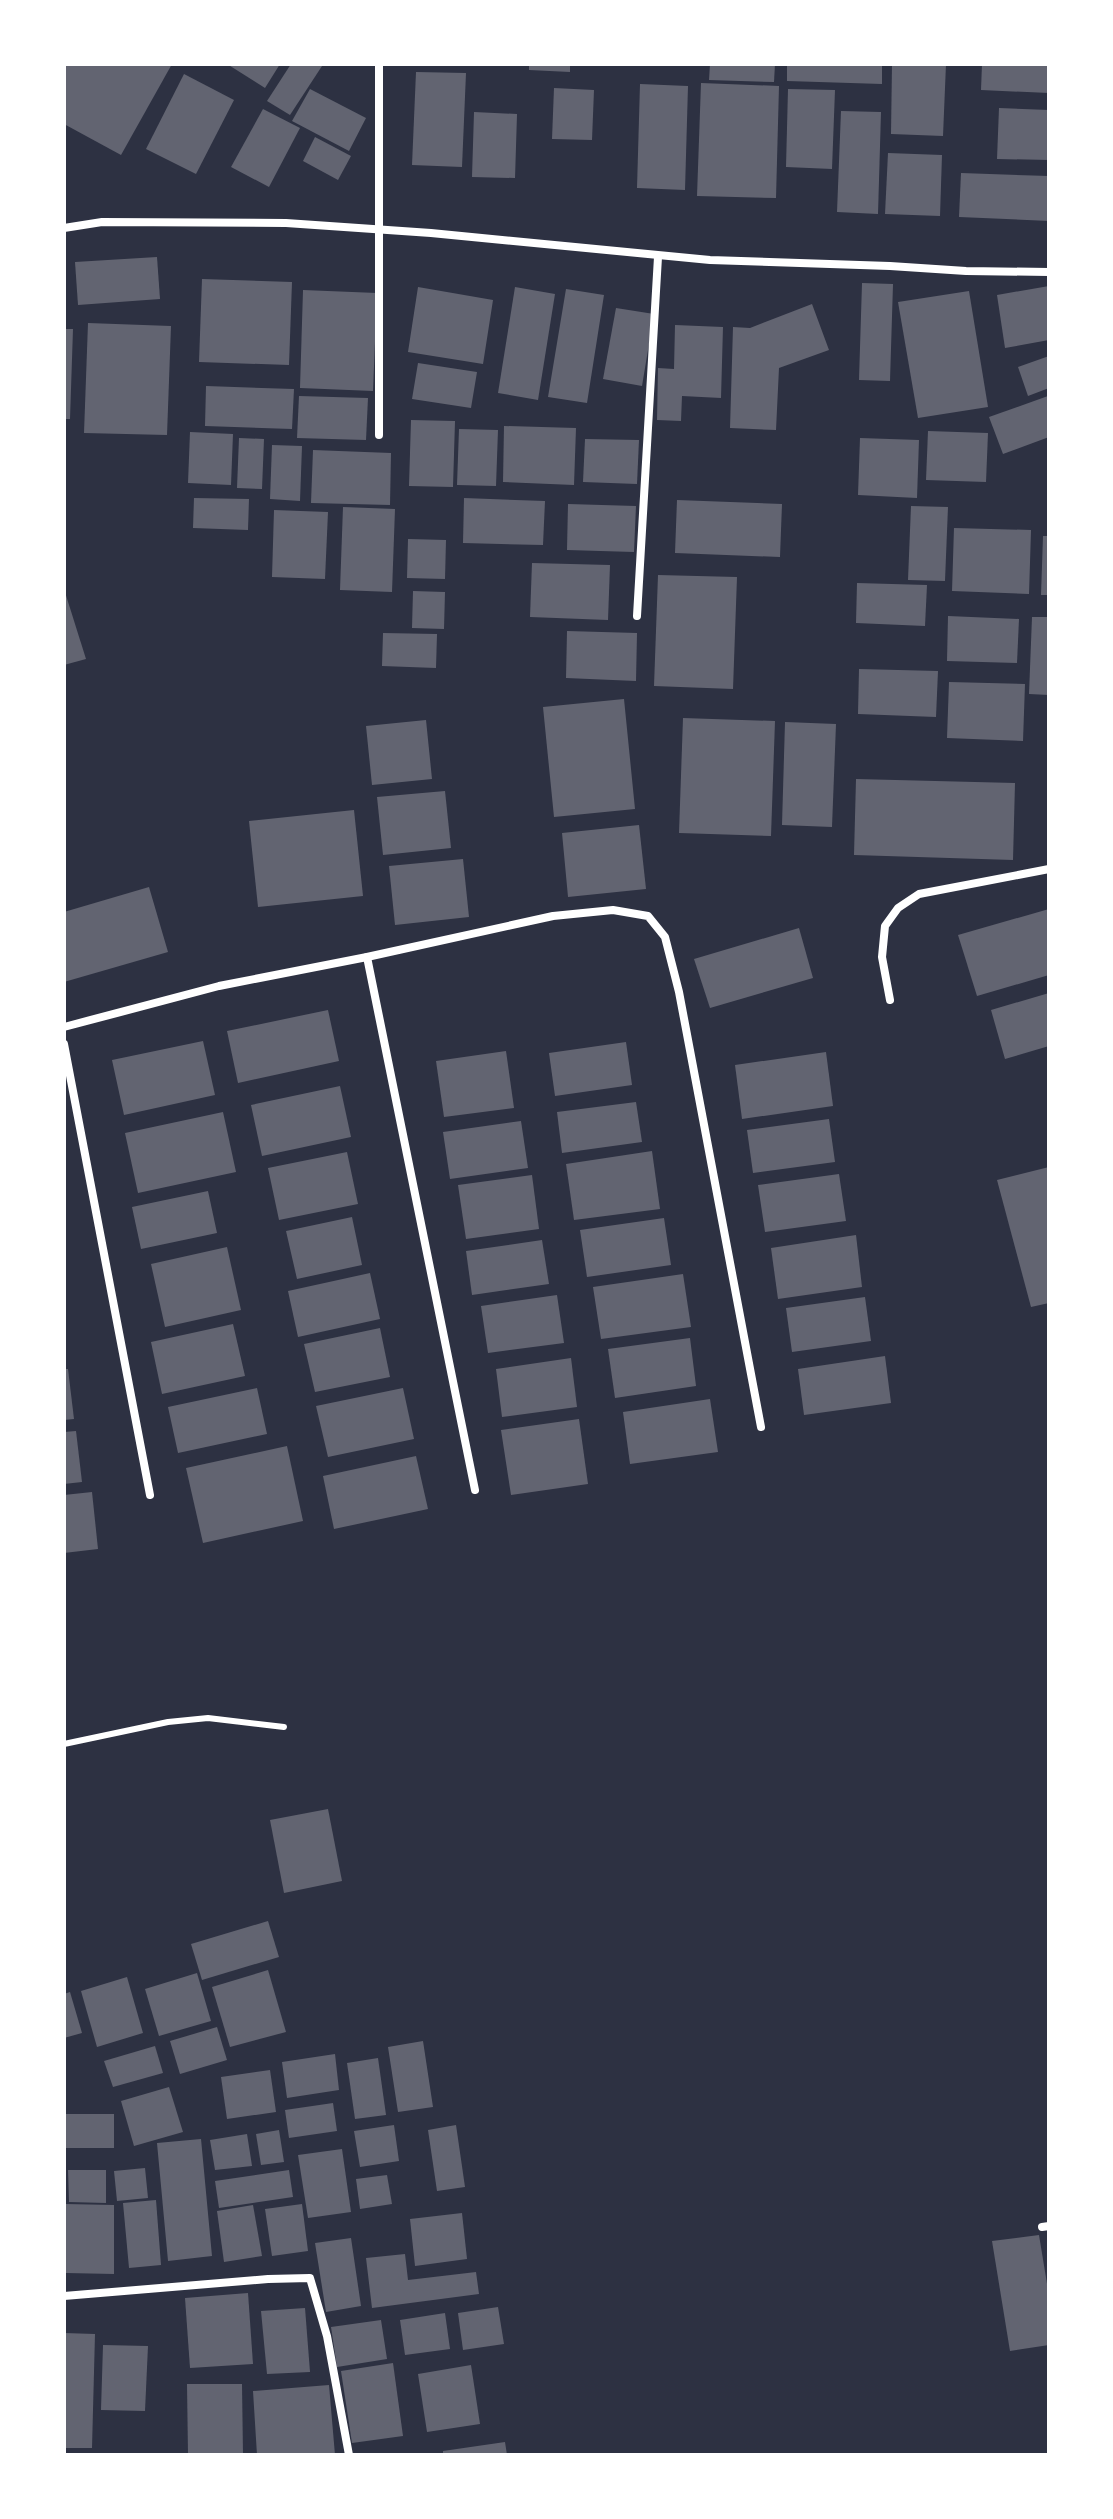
<svg xmlns="http://www.w3.org/2000/svg" width="1113" height="2519" font-family="'Alegreya Sans',sans-serif">
  <rect width="100%" height="100%" fill="#2d3142"/>
  <g fill="#626471">
    <polygon points="64,64 172,64 121,155 64,124"/>
    <polygon points="227,64 280,64 265,88"/>
    <polygon points="291,64 322,66 290,115 267,101"/>
    <polygon points="529,64 570,64 570,72 529,70"/>
    <polygon points="710,64 775,64 774,82 709,80"/>
    <polygon points="787,64 882,64 882,84 787,81"/>
    <polygon points="892,64 946,64 943,136 891,134"/>
    <polygon points="982,64 1049,64 1049,93 981,90"/>
    <polygon points="416,72 466,73 462,167 412,165"/>
    <polygon points="184,74 234,100 196,174 146,149"/>
    <polygon points="701,83 779,86 776,198 697,196"/>
    <polygon points="640,84 688,86 685,190 637,188"/>
    <polygon points="554,88 594,90 592,140 552,139"/>
    <polygon points="310,89 366,118 349,151 292,121"/>
    <polygon points="788,89 835,90 832,169 786,167"/>
    <polygon points="999,108 1049,110 1049,160 997,159"/>
    <polygon points="263,109 300,128 269,187 231,167"/>
    <polygon points="841,111 881,112 878,214 837,212"/>
    <polygon points="474,112 517,114 515,178 472,177"/>
    <polygon points="315,137 351,156 338,180 303,161"/>
    <polygon points="888,153 942,155 940,216 885,214"/>
    <polygon points="961,173 1049,176 1049,221 959,217"/>
    <polygon points="157,257 160,299 78,305 75,262"/>
    <polygon points="202,279 292,282 289,365 199,362"/>
    <polygon points="862,283 893,284 890,381 859,380"/>
    <polygon points="1049,286 1049,340 1005,348 997,295"/>
    <polygon points="418,287 493,300 483,364 408,352"/>
    <polygon points="515,287 555,294 538,400 498,393"/>
    <polygon points="566,289 604,295 587,403 548,397"/>
    <polygon points="303,290 377,293 373,391 300,388"/>
    <polygon points="969,291 988,407 918,418 898,302"/>
    <polygon points="812,304 829,350 779,368 776,430 730,428 733,327 750,328"/>
    <polygon points="616,308 654,314 642,386 603,379"/>
    <polygon points="88,323 171,326 167,435 84,433"/>
    <polygon points="675,325 723,327 721,398 682,396 681,421 657,420 658,368 674,369"/>
    <polygon points="64,329 73,329 70,419 64,419"/>
    <polygon points="1049,356 1049,388 1028,396 1018,367"/>
    <polygon points="418,363 477,372 471,408 412,399"/>
    <polygon points="206,386 294,389 292,429 205,426"/>
    <polygon points="299,396 368,398 366,440 297,438"/>
    <polygon points="1048,396 1049,437 1003,454 989,417"/>
    <polygon points="411,420 455,421 453,487 409,486"/>
    <polygon points="504,426 576,428 574,485 503,482"/>
    <polygon points="459,429 498,430 496,486 457,485"/>
    <polygon points="928,431 988,433 986,482 926,480"/>
    <polygon points="190,432 233,434 231,485 188,483"/>
    <polygon points="239,438 264,439 262,489 237,488"/>
    <polygon points="860,438 919,440 917,498 858,495"/>
    <polygon points="585,439 639,440 637,484 583,482"/>
    <polygon points="272,445 302,446 300,501 270,499"/>
    <polygon points="313,450 391,453 390,505 311,503"/>
    <polygon points="194,498 249,499 248,530 193,528"/>
    <polygon points="464,498 545,501 543,545 463,543"/>
    <polygon points="677,500 782,504 780,557 675,553"/>
    <polygon points="568,504 636,506 634,552 567,550"/>
    <polygon points="911,506 948,507 945,581 908,580"/>
    <polygon points="343,507 395,509 392,592 340,590"/>
    <polygon points="274,510 328,512 325,579 272,577"/>
    <polygon points="954,528 1031,530 1029,594 952,591"/>
    <polygon points="1043,536 1049,536 1049,595 1041,595"/>
    <polygon points="408,539 446,540 445,579 407,578"/>
    <polygon points="532,563 610,565 608,620 530,617"/>
    <polygon points="658,575 737,577 733,689 654,686"/>
    <polygon points="857,583 927,585 925,626 856,623"/>
    <polygon points="64,589 86,659 64,665"/>
    <polygon points="413,591 445,592 444,629 412,628"/>
    <polygon points="948,616 1019,619 1017,663 947,661"/>
    <polygon points="1032,617 1049,617 1049,695 1029,694"/>
    <polygon points="567,631 637,633 636,681 566,678"/>
    <polygon points="383,633 437,634 436,668 382,666"/>
    <polygon points="859,669 938,671 936,717 858,714"/>
    <polygon points="949,682 1025,684 1023,741 947,738"/>
    <polygon points="624,699 635,809 554,817 543,707"/>
    <polygon points="683,718 775,721 771,836 679,833"/>
    <polygon points="426,720 432,779 372,785 366,726"/>
    <polygon points="785,722 836,724 832,827 782,825"/>
    <polygon points="856,779 1015,783 1013,860 854,855"/>
    <polygon points="445,791 451,848 383,855 377,797"/>
    <polygon points="354,810 363,896 258,907 249,821"/>
    <polygon points="639,825 646,889 568,897 562,833"/>
    <polygon points="463,859 469,917 395,925 389,866"/>
    <polygon points="149,887 168,952 64,982 64,912"/>
    <polygon points="1049,909 1049,975 977,996 958,935"/>
    <polygon points="799,928 813,978 710,1008 694,959"/>
    <polygon points="1049,993 1049,1046 1005,1059 991,1010"/>
    <polygon points="328,1010 339,1061 238,1083 227,1031"/>
    <polygon points="203,1041 215,1095 124,1115 112,1060"/>
    <polygon points="626,1042 632,1085 555,1096 549,1053"/>
    <polygon points="506,1051 514,1108 444,1117 436,1061"/>
    <polygon points="826,1052 833,1106 742,1119 735,1065"/>
    <polygon points="340,1086 351,1137 262,1156 251,1105"/>
    <polygon points="636,1102 642,1142 562,1153 557,1112"/>
    <polygon points="223,1112 236,1172 138,1193 125,1133"/>
    <polygon points="829,1119 835,1162 753,1173 747,1130"/>
    <polygon points="521,1121 528,1168 450,1179 443,1132"/>
    <polygon points="652,1151 660,1209 574,1220 566,1164"/>
    <polygon points="347,1152 358,1204 279,1220 268,1168"/>
    <polygon points="1049,1167 1049,1303 1031,1307 997,1180"/>
    <polygon points="839,1174 846,1221 765,1232 758,1185"/>
    <polygon points="532,1175 539,1229 466,1239 458,1185"/>
    <polygon points="208,1191 217,1233 141,1249 132,1207"/>
    <polygon points="352,1217 362,1265 297,1279 286,1231"/>
    <polygon points="664,1218 671,1265 587,1277 580,1230"/>
    <polygon points="856,1235 862,1287 778,1299 771,1248"/>
    <polygon points="542,1240 549,1284 472,1295 466,1251"/>
    <polygon points="227,1247 241,1310 165,1327 151,1264"/>
    <polygon points="370,1273 380,1319 298,1337 288,1291"/>
    <polygon points="683,1274 691,1327 601,1339 593,1287"/>
    <polygon points="557,1295 564,1343 488,1353 481,1306"/>
    <polygon points="865,1297 871,1341 792,1352 786,1308"/>
    <polygon points="233,1324 245,1376 162,1394 151,1342"/>
    <polygon points="380,1328 390,1377 315,1392 304,1344"/>
    <polygon points="690,1338 696,1386 615,1398 608,1349"/>
    <polygon points="885,1356 891,1403 804,1415 798,1369"/>
    <polygon points="571,1358 577,1407 502,1417 496,1369"/>
    <polygon points="64,1369 68,1369 74,1419 64,1420"/>
    <polygon points="257,1388 267,1434 178,1453 168,1407"/>
    <polygon points="403,1388 414,1439 328,1457 316,1406"/>
    <polygon points="710,1399 718,1452 630,1464 623,1412"/>
    <polygon points="579,1419 588,1484 511,1495 501,1430"/>
    <polygon points="76,1431 82,1482 64,1484 64,1432"/>
    <polygon points="287,1446 303,1521 203,1543 186,1468"/>
    <polygon points="416,1456 428,1509 334,1529 323,1476"/>
    <polygon points="92,1492 98,1549 64,1553 64,1495"/>
    <polygon points="328,1809 342,1881 284,1893 270,1820"/>
    <polygon points="268,1921 279,1957 202,1980 191,1944"/>
    <polygon points="268,1970 286,2032 230,2047 212,1987"/>
    <polygon points="197,1973 211,2021 159,2036 145,1989"/>
    <polygon points="127,1977 143,2033 97,2047 81,1991"/>
    <polygon points="70,1992 82,2033 64,2038 64,1994"/>
    <polygon points="217,2027 227,2060 180,2074 170,2041"/>
    <polygon points="423,2041 433,2107 398,2112 388,2047"/>
    <polygon points="155,2046 163,2073 113,2087 104,2061"/>
    <polygon points="335,2054 339,2090 287,2098 282,2062"/>
    <polygon points="378,2058 386,2115 355,2119 347,2063"/>
    <polygon points="270,2070 276,2112 227,2119 221,2077"/>
    <polygon points="169,2087 183,2132 134,2146 121,2101"/>
    <polygon points="333,2103 337,2131 289,2138 285,2110"/>
    <polygon points="65,2114 114,2114 114,2148 66,2148"/>
    <polygon points="394,2125 399,2161 360,2167 354,2131"/>
    <polygon points="456,2125 465,2187 437,2191 428,2130"/>
    <polygon points="279,2130 284,2162 261,2165 256,2134"/>
    <polygon points="247,2134 252,2166 215,2170 210,2140"/>
    <polygon points="201,2139 212,2256 168,2261 157,2143"/>
    <polygon points="342,2149 351,2212 308,2218 298,2155"/>
    <polygon points="145,2168 148,2198 117,2201 114,2171"/>
    <polygon points="68,2170 106,2170 106,2203 69,2202"/>
    <polygon points="289,2170 293,2197 219,2208 215,2181"/>
    <polygon points="387,2175 392,2204 360,2209 356,2179"/>
    <polygon points="156,2200 161,2265 129,2268 123,2203"/>
    <polygon points="65,2204 114,2205 114,2274 66,2273"/>
    <polygon points="302,2204 308,2251 272,2256 265,2209"/>
    <polygon points="253,2205 262,2256 224,2262 217,2211"/>
    <polygon points="462,2213 467,2259 415,2266 410,2219"/>
    <polygon points="1039,2235 1049,2296 1049,2345 1010,2351 992,2241"/>
    <polygon points="351,2238 361,2306 326,2312 315,2243"/>
    <polygon points="405,2254 408,2280 476,2272 479,2294 372,2308 366,2258"/>
    <polygon points="248,2293 253,2364 190,2368 185,2298"/>
    <polygon points="498,2307 504,2344 463,2350 458,2313"/>
    <polygon points="305,2308 310,2372 267,2374 261,2311"/>
    <polygon points="445,2313 450,2349 405,2355 400,2320"/>
    <polygon points="381,2320 387,2359 337,2367 331,2327"/>
    <polygon points="64,2333 95,2334 92,2448 64,2448"/>
    <polygon points="103,2345 148,2346 145,2411 101,2410"/>
    <polygon points="393,2363 403,2436 352,2443 341,2371"/>
    <polygon points="471,2365 480,2424 427,2432 418,2374"/>
    <polygon points="187,2384 242,2384 243,2455 188,2455"/>
    <polygon points="329,2385 335,2455 257,2455 253,2391"/>
    <polygon points="505,2442 507,2455 443,2455 443,2451"/>
  </g>
  <g fill="none" stroke-linecap="round" stroke-linejoin="round">
    <polyline stroke="#fff" stroke-width="6" points="64,1744 168,1722 208,1718 284,1727"/>
    <g stroke="#fff" stroke-width="8">
      <polyline points="64,228 102,222 286,223 431,233 710,260 890,266 966,271 1049,272"/>
      <polyline points="379,435 379,64"/>
      <polyline points="637,616 658,257"/>
      <polyline points="367,957 475,1490"/>
      <polyline points="890,1000 882,957 885,926 898,908 919,894 1049,869"/>
      <polyline points="64,1027 219,986 367,957 553,916 613,910 648,916 665,937 679,992 761,1427"/>
      <polyline points="64,1044 150,1495"/>
      <polyline points="1042,2227 1049,2226"/>
      <polyline points="64,2296 268,2279 310,2278 327,2336 349,2455"/>
    </g>
  </g>
  <rect width="1113" height="2519" fill="none" stroke="#ffffff" stroke-width="132"/>
</svg>
